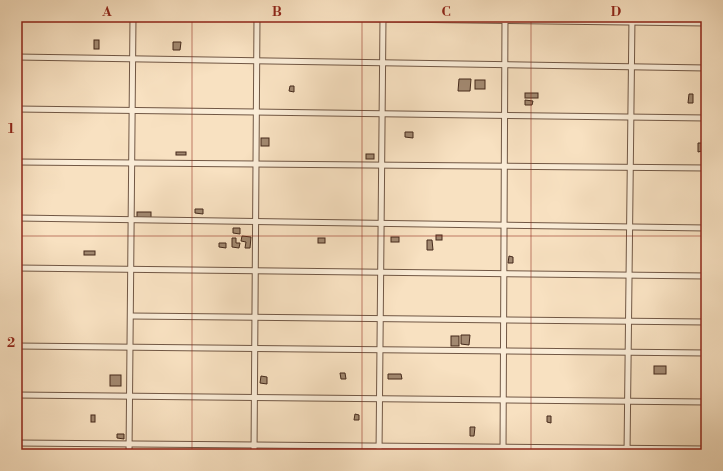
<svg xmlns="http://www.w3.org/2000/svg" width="723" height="471" font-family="'Libre Bodoni',serif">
  <rect width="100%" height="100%" fill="#f8e1c1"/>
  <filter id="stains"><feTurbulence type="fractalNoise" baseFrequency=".005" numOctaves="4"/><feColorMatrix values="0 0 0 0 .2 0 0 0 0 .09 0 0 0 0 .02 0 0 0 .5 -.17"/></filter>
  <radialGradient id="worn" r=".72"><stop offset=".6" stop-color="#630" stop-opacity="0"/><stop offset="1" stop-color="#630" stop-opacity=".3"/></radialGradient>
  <g fill="#a28971" stroke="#44291b">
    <rect x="94" y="40" width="5" height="9"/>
    <polygon points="173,42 181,42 180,50 173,50"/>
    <polygon points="459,79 471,79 470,91 458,91"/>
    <rect x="475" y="80" width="10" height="9"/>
    <polygon points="290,86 294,86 294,92 289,91"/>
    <rect x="525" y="93" width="13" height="5"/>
    <polygon points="689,94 693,94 693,103 688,103"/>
    <polygon points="525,100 533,101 532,105 525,105"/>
    <polygon points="405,132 413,132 413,138 405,137"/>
    <rect x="261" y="138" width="8" height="8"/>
    <polygon points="698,143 706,143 706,147 702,147 702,151 698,152"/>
    <rect x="176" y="152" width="10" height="3"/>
    <rect x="366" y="154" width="8" height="5"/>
    <polygon points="195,209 203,209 203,214 195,213"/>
    <rect x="137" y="212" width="14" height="6"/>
    <polygon points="233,228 240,228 240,234 233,233"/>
    <rect x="436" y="235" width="6" height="5"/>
    <polygon points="242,236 251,237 250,248 245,248 246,242 241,241"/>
    <rect x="391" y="237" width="8" height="5"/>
    <polygon points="232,238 236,238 236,243 240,243 239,248 232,247"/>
    <rect x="318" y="238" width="7" height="5"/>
    <polygon points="427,240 432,240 433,250 427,250"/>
    <polygon points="219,243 226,243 226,248 219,247"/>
    <rect x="84" y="251" width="11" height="4"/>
    <polygon points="509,256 513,257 513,263 508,263"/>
    <polygon points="461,335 470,335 469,345 461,344"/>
    <rect x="451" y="336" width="8" height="10"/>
    <rect x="654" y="366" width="12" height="8"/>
    <polygon points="340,373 345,373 346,379 341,379"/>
    <polygon points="388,374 401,374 402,379 388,379"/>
    <rect x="110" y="375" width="11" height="11"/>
    <polygon points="261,376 267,377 267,384 260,383"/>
    <polygon points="355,414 359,415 359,420 354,420"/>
    <rect x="91" y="415" width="4" height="7"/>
    <polygon points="547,416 551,416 551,423 547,422"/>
    <polygon points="470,427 475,427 474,436 470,436"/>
    <polygon points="117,434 124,434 124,439 117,438"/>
  </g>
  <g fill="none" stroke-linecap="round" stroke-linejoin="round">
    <defs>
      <g id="minor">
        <polyline points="229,17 706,23"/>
        <polyline points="17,57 706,68"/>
        <polyline points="17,109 706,118"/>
        <polyline points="17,162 706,168"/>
        <polyline points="17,218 706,228"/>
        <polyline points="17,268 706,276"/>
        <polyline points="131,316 706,322"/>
        <polyline points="17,346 706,353"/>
        <polyline points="17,395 706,402"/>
        <polyline points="17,443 706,449"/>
        <polyline points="129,454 133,17"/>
        <polyline points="254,454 257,17"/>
        <polyline points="379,454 383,17"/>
        <polyline points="503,454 505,17"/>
        <polyline points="627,454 632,17"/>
      </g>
    </defs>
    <use href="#minor" stroke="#715744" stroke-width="7"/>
    <use href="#minor" stroke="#faecd7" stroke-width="5"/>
  </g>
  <path fill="none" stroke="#8f2418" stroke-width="1" stroke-opacity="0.55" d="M192,17V454M362,17V454M531,17V454M17,236H706"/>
  <rect width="723" height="471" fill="none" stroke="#f8e1c1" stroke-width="44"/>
  <rect x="22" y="22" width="679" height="427" fill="none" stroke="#8f2418" stroke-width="1.5"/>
  <g font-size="13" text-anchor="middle" font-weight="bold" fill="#8f2418">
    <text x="107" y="16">A</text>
    <text x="277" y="16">B</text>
    <text x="446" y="16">C</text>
    <text x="616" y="16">D</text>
    <text x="11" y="133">1</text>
    <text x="11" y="347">2</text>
  </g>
  <rect width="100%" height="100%" filter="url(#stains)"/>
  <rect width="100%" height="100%" fill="url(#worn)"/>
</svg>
